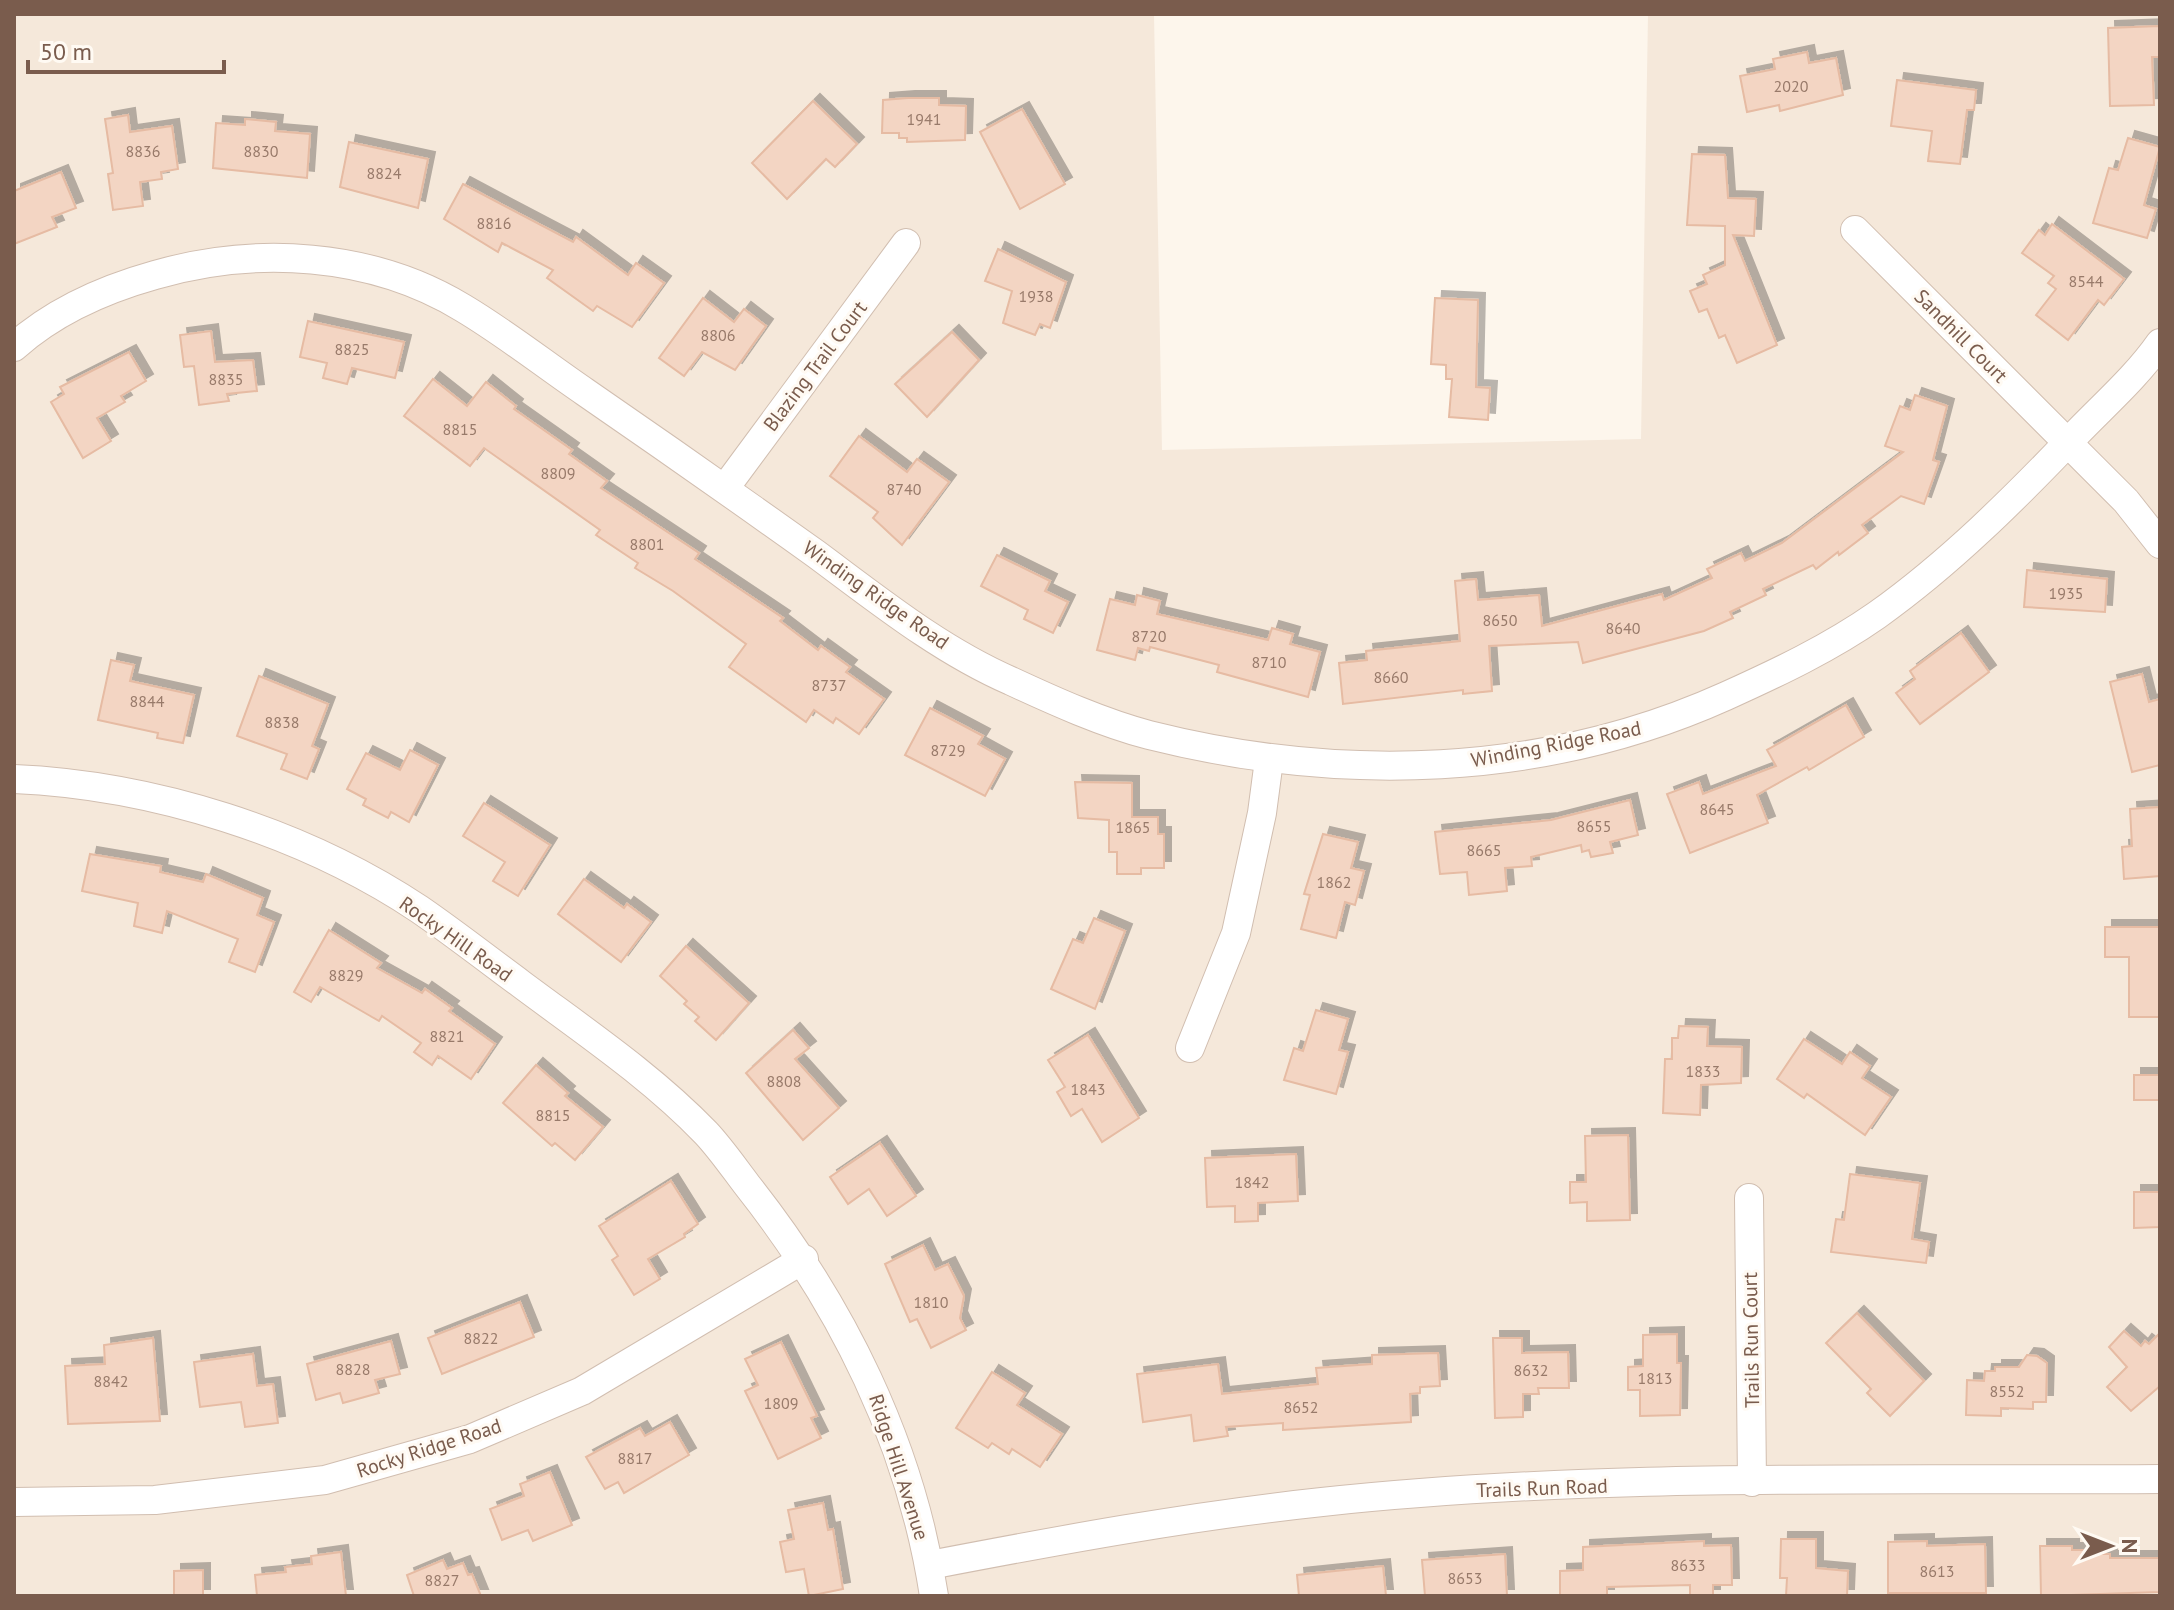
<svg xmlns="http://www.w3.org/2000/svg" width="2174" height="1610" font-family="'PT Sans',sans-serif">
  <defs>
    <filter id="shadow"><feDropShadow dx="7" dy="-7" stdDeviation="0" flood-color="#0004"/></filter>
  </defs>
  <rect width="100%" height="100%" fill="#fdf6ec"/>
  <polygon fill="#f5e8da" points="14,14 1154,14 1162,450 1641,439 1648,14 2160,14 2160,1596 14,1596"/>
  <g fill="#f3d5c3" stroke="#e6bba3" stroke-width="2" filter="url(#shadow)">
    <polygon points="2160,26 2160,57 2152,57 2154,105 2110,106 2108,28"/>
    <polygon points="1807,52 1809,63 1836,58 1843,95 1780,111 1779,105 1747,112 1740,76 1775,69 1773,59"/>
    <polygon points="1897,80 1976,90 1974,110 1967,110 1960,164 1928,161 1932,131 1891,126"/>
    <polygon points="908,98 939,98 939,105 966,106 965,140 907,142 907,138 899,138 899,133 882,133 883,100"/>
    <polygon points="813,101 857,144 835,167 826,159 787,199 752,163"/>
    <polygon points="1022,109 1065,184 1020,209 980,132"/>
    <polygon points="128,115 130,132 172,126 178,169 161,172 162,179 140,182 143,206 113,210 108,174 113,173 105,119"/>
    <polygon points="245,119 276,122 275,131 310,134 307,178 213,168 216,123 245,125"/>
    <polygon points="2128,138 2160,147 2144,205 2156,209 2147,238 2093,223 2109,168 2118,170"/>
    <polygon points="349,142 428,159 418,208 340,187"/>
    <polygon points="1692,154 1725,155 1728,198 1756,199 1754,236 1733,235 1777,345 1737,363 1725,335 1719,338 1707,309 1699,312 1690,291 1707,284 1703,275 1725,265 1725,226 1687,225"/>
    <polygon points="61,172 76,208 52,217 57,227 14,244 14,191"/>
    <polygon points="463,184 573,242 576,237 628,275 636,263 664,283 632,327 597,306 593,311 547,278 553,270 502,243 498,252 444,219"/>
    <polygon points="2052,224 2124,279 2104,305 2098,300 2068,340 2036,315 2056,289 2048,283 2054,276 2022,253 2039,230 2045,235"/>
    <polygon points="998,249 1066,282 1050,328 1040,324 1035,335 1003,323 1012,291 985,281"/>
    <polygon points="703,298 734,322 744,309 766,326 735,370 702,352 684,376 659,358"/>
    <polygon points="1435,298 1478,300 1476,387 1490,388 1488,420 1449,417 1452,379 1446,379 1446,365 1431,364"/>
    <polygon points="308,321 404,342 395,378 352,368 347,384 323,378 327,363 300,357"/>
    <polygon points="211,331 215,362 253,360 257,391 227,394 229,401 199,405 194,366 184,367 180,335"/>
    <polygon points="952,332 979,360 927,417 895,384"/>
    <polygon points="129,352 146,381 121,396 125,402 97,418 111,441 83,458 51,402 64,394 60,387"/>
    <polygon points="433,379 467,406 486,382 516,406 514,409 572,450 569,454 607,481 601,488 699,553 695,559 783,618 780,621 818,650 821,646 850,667 846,672 884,699 859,734 836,718 833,723 814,710 806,722 729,667 746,644 673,591 635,568 638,563 596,535 600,530 484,448 470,466 404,416"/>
    <polygon points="1915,395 1947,406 1933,460 1939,462 1924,504 1901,496 1862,525 1868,533 1839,555 1838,552 1816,569 1813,565 1763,589 1766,595 1730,612 1733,618 1704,631 1583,663 1578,642 1489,646 1492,691 1463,694 1463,690 1343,704 1339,663 1367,660 1366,651 1460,641 1455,581 1476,579 1478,600 1539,595 1542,626 1662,594 1664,600 1712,578 1707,569 1741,553 1745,561 1782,543 1903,452 1885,446 1900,406 1910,410"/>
    <polygon points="859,436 907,472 917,459 949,482 902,545 873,518 878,512 830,476"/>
    <polygon points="997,555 1050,581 1045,591 1068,602 1053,633 1024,619 1028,610 981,586"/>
    <polygon points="2027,570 2107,579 2105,612 2024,607"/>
    <polygon points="1137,595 1160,601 1157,614 1268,640 1272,628 1293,634 1290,644 1320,652 1308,697 1217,672 1219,665 1150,647 1149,651 1138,648 1135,660 1097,650 1110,599 1135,605"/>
    <polygon points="1961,633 1989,672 1920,724 1896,693 1915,679 1910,671"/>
    <polygon points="111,660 134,665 130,681 194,695 183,743 157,738 158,733 98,720"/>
    <polygon points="2142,674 2149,702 2160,699 2160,765 2132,772 2110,682"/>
    <polygon points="259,676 328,704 312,746 319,749 307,779 281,769 287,754 237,736"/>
    <polygon points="1846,705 1864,737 1809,770 1807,767 1757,795 1768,823 1690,853 1667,794 1699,782 1703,794 1776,766 1767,750"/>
    <polygon points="930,708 983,736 978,744 1005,759 985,796 905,755"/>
    <polygon points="410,750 438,765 409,822 391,812 388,818 363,805 366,799 347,789 366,753 400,770"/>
    <polygon points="1075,782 1132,783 1132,817 1158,817 1158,834 1164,834 1164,868 1141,868 1141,874 1117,874 1117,852 1109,852 1109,820 1078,818"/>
    <polygon points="1630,800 1638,835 1610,842 1613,853 1591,857 1589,850 1582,852 1581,845 1531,857 1532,866 1505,868 1507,891 1469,895 1467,872 1440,874 1435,832 1551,820"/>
    <polygon points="484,803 550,845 518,896 493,881 505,862 463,836"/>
    <polygon points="2160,807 2160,876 2124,879 2122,847 2132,846 2130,809"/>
    <polygon points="1323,834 1358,842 1351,868 1364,871 1355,905 1345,902 1336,938 1301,929 1310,895 1304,894"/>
    <polygon points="90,854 161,866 160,872 203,882 206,874 263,898 257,915 274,922 255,972 229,962 238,939 167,911 162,933 134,926 138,903 82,891"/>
    <polygon points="584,879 624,908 627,904 651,922 621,962 558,914"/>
    <polygon points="1094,918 1125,931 1095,1009 1051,989 1073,939 1083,943"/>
    <polygon points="2105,927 2160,927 2160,1017 2129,1017 2129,957 2105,957"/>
    <polygon points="329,930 381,963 377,968 422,993 425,989 452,1008 449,1011 495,1044 471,1079 438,1056 432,1065 414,1052 421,1043 382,1016 379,1021 320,987 311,1002 294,992"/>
    <polygon points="686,946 749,1003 716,1040 695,1021 699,1017 684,1004 687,1001 660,976"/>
    <polygon points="1316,1010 1348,1019 1339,1050 1348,1052 1336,1094 1284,1080 1294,1048 1303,1051"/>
    <polygon points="1679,1026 1708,1027 1707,1046 1742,1047 1741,1083 1701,1085 1700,1115 1663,1113 1665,1059 1672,1059 1672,1038 1678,1038"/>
    <polygon points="793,1030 809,1048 795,1059 839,1108 803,1140 746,1073"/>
    <polygon points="1088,1035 1139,1118 1102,1142 1082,1109 1071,1116 1057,1092 1065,1087 1048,1060"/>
    <polygon points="1804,1039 1842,1064 1850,1052 1870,1066 1862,1078 1891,1097 1865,1135 1807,1094 1804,1098 1777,1079"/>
    <polygon points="536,1065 568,1093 565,1096 603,1127 575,1160 555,1143 552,1146 503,1103"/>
    <rect x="2134" y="1075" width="26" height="25"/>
    <polygon points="1628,1135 1630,1220 1587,1221 1587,1202 1570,1203 1570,1182 1586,1182 1585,1136"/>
    <polygon points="880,1143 916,1196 887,1216 869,1189 848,1204 830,1177"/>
    <polygon points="1296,1154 1298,1201 1258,1203 1258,1221 1235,1222 1235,1206 1207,1207 1205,1158"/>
    <polygon points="1850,1174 1920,1183 1912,1239 1929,1242 1926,1263 1831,1252 1836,1219 1844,1220"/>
    <polygon points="671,1181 698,1224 684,1234 685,1237 648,1259 660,1279 634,1295 612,1260 618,1256 599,1226"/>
    <polygon points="2134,1192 2160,1192 2160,1227 2134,1228"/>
    <polygon points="923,1245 935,1270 948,1264 964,1296 960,1318 966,1330 931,1348 917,1319 910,1322 885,1264"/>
    <polygon points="520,1302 534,1337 442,1374 428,1338"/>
    <polygon points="1857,1313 1924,1381 1890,1416 1867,1393 1871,1389 1826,1343"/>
    <polygon points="2124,1331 2141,1346 2145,1341 2149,1344 2160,1333 2160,1386 2131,1411 2107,1387 2127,1367 2109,1347"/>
    <polygon points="1677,1334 1677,1363 1681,1363 1680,1415 1640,1416 1640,1390 1628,1390 1628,1367 1643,1366 1643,1335"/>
    <polygon points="153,1338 160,1421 68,1424 65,1366 105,1364 104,1345"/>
    <polygon points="1493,1338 1522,1338 1522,1353 1568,1352 1569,1388 1538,1388 1539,1394 1523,1394 1523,1417 1495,1418"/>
    <polygon points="391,1341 400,1374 375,1380 379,1393 343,1403 340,1393 316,1400 307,1364"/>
    <polygon points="781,1342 817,1416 811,1418 821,1438 778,1459 745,1391 758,1385 745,1359"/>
    <polygon points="1438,1353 1440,1386 1420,1387 1420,1393 1410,1394 1411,1422 1283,1430 1283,1423 1226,1427 1228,1436 1194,1441 1191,1415 1143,1422 1137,1374 1218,1364 1222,1394 1318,1384 1316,1368 1372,1364 1372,1355"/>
    <polygon points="253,1354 257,1386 273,1384 278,1423 245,1427 241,1402 200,1407 194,1362"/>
    <polygon points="2027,1355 2037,1356 2047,1363 2046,1402 2033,1402 2033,1409 2001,1408 2001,1416 1966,1415 1967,1380 1984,1381 1985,1371 1995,1371 1995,1367 2019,1367"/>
    <polygon points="992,1372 1025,1393 1017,1405 1062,1434 1040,1467 1012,1449 1009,1454 992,1443 988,1448 956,1428"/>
    <polygon points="670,1422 689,1455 624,1493 618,1482 605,1489 586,1457 640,1428 645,1436"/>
    <polygon points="550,1472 572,1525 533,1541 528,1530 502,1540 490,1509 524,1496 520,1484"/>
    <polygon points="823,1503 828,1530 833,1529 843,1589 809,1596 804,1569 786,1572 780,1542 794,1539 788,1510"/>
    <polygon points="1781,1539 1816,1539 1816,1568 1848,1571 1847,1596 1786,1596 1787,1578 1780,1578"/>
    <polygon points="1704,1541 1704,1546 1731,1545 1732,1585 1713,1585 1713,1596 1690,1596 1690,1585 1607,1587 1607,1596 1560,1596 1560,1571 1583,1570 1583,1547"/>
    <polygon points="1927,1541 1927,1546 1985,1544 1986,1593 1888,1593 1888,1542"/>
    <polygon points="2040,1546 2072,1546 2072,1550 2087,1550 2087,1554 2110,1554 2110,1558 2160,1558 2160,1592 2041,1596"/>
    <polygon points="341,1552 346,1596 257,1596 255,1575 286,1572 285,1567 312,1564 311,1556"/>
    <polygon points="1505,1554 1507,1596 1425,1596 1422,1560"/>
    <polygon points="443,1560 447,1569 463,1563 468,1575 472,1574 481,1596 414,1596 407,1575"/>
    <polygon points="1383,1566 1386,1596 1299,1596 1297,1575"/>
    <polygon points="203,1570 203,1596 174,1596 174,1571"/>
  </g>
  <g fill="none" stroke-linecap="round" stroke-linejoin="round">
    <defs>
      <g id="street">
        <polyline points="1855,230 2126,501 2160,544"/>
        <path d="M14,347C53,312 105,289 155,275C255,246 371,252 463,308C505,333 544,364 585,392C662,445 739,499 816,554C878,600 940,650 1011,681C1054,701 1103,723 1149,735C1340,783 1544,778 1726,696C1777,673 1830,648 1877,615C1950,563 2015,498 2077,433C2105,404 2137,376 2160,343"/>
        <polyline points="725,488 906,243"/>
        <path d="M14,779C153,785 303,832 419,909C454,933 487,959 521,984C584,1031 651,1076 706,1133C721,1149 734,1168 747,1185C842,1305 911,1444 934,1596"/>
        <polyline points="1190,1048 1236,933 1262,813 1269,760"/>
        <polyline points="1749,1198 1752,1482"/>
        <polyline points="14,1502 155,1500 325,1480 470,1439 582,1391 804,1259"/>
        <path d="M930,1565C1060,1540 1190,1516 1322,1502C1599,1472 1881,1481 2160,1479"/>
      </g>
    </defs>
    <use href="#street" stroke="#d1beb0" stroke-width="30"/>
    <use href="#street" stroke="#fff" stroke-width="28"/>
  </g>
  <g text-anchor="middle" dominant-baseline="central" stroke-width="6" stroke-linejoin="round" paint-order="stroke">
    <g font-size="16" fill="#987a6a">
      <text x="1791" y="86">2020</text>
      <text x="924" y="119">1941</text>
      <text x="143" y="151">8836</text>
      <text x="261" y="151">8830</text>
      <text x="384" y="173">8824</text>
      <text x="494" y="223">8816</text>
      <text x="2086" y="281">8544</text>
      <text x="1036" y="296">1938</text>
      <text x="718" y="335">8806</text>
      <text x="352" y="349">8825</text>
      <text x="226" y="379">8835</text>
      <text x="460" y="429">8815</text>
      <text x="558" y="473">8809</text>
      <text x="904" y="489">8740</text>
      <text x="647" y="544">8801</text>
      <text x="2066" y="593">1935</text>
      <text x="1500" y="620">8650</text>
      <text x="1623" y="628">8640</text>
      <text x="1149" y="636">8720</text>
      <text x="1269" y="662">8710</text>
      <text x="1391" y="677">8660</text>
      <text x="829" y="685">8737</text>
      <text x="147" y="701">8844</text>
      <text x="282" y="722">8838</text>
      <text x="948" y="750">8729</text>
      <text x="1717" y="809">8645</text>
      <text x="1594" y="826">8655</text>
      <text x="1133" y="827">1865</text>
      <text x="1484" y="850">8665</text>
      <text x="1334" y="882">1862</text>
      <text x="346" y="975">8829</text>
      <text x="447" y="1036">8821</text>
      <text x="1703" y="1071">1833</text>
      <text x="784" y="1081">8808</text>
      <text x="1088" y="1089">1843</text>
      <text x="553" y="1115">8815</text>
      <text x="1252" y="1182">1842</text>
      <text x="931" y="1302">1810</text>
      <text x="481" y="1338">8822</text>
      <text x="353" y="1369">8828</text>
      <text x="1531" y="1370">8632</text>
      <text x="1655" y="1378">1813</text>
      <text x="111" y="1381">8842</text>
      <text x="2007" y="1391">8552</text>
      <text x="781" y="1403">1809</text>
      <text x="1301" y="1407">8652</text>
      <text x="635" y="1458">8817</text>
      <text x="1688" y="1565">8633</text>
      <text x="1937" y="1571">8613</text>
      <text x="1465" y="1578">8653</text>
      <text x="442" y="1580">8827</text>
    </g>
    <g font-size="20" fill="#7a5c4d" stroke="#fffaf3">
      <text transform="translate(1961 336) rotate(45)">Sandhill Court</text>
      <text transform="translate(815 366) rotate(-53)">Blazing Trail Court</text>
      <text transform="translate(876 595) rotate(35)">Winding Ridge Road</text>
      <text transform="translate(1556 744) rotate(-11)">Winding Ridge Road</text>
      <text transform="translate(456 939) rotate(35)">Rocky Hill Road</text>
      <text transform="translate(1751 1340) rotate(-91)">Trails Run Court</text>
      <text transform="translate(429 1448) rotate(-18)">Rocky Ridge Road</text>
      <text transform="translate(899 1467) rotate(72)">Ridge Hill Avenue</text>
      <text transform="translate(1542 1488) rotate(-2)">Trails Run Road</text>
    </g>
  </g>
  <rect width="2174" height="1610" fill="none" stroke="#7a5c4d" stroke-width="32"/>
  <g transform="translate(2110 1546) rotate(90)" stroke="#fffaf3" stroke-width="6" paint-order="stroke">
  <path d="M0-6L14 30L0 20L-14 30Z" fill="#7a5c4d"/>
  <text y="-12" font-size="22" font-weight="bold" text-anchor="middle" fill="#7a5c4d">N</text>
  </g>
  <path d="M28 60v12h196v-12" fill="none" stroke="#7a5c4d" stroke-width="4"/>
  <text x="40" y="60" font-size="24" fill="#7a5c4d" stroke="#fffaf3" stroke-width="6" paint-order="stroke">50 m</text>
</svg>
